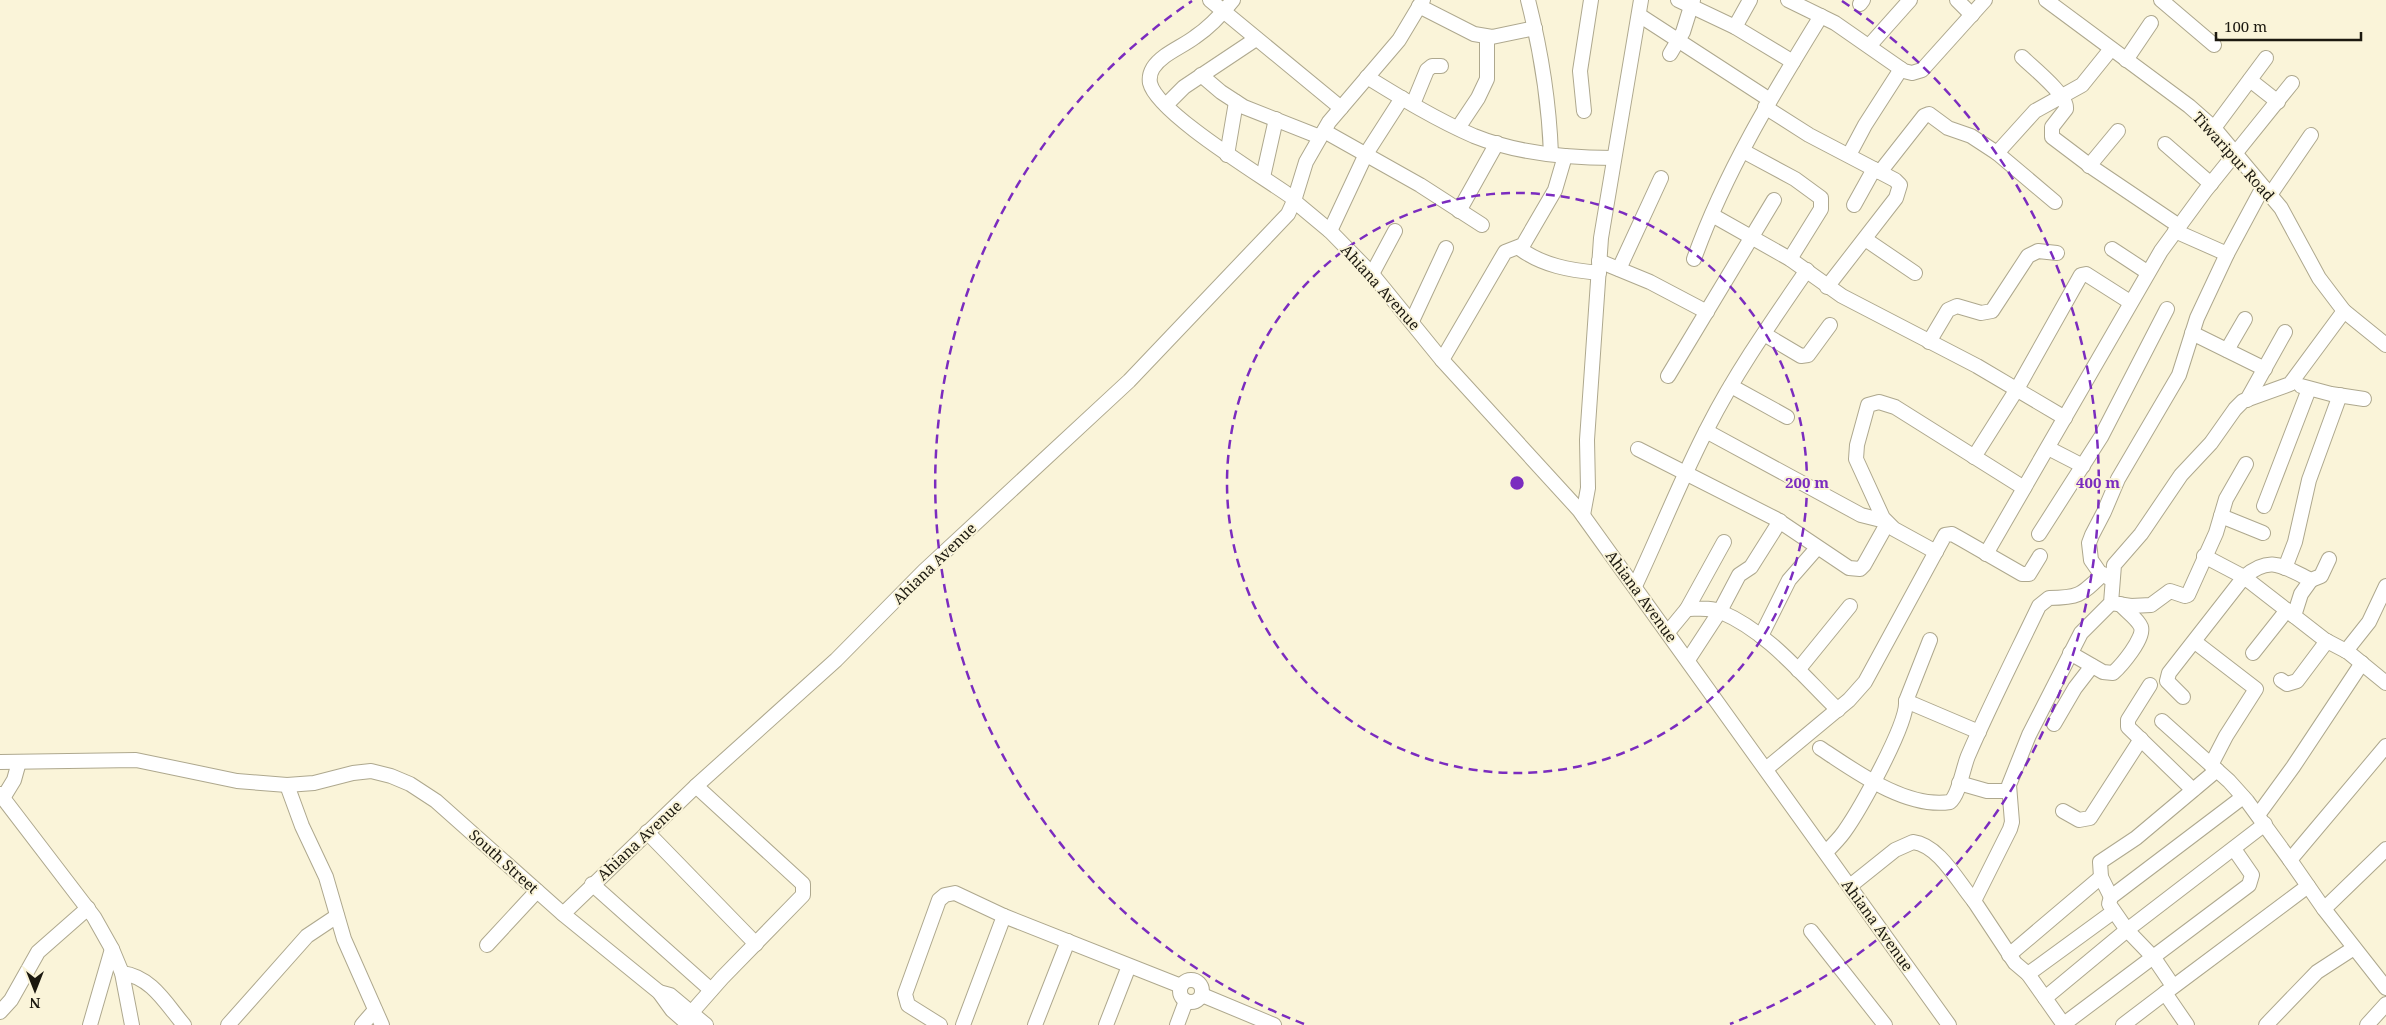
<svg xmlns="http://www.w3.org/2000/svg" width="2386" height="1025" font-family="'Noto Serif',serif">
  <rect width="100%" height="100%" fill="#faf4d9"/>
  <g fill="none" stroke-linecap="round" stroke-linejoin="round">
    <defs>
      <g id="minor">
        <polyline points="1210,0 1341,108"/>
        <polyline points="1423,0 1399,40 1329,122 1306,162 1294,201 1330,231 1372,274 1442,360 1579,510 1949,1025"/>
        <path d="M1528,0C1541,51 1549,101 1551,154"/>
        <polyline points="1678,0 1735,27 1793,62"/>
        <polyline points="1788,0 1835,23 1904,71 1912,73 1922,70 1985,0"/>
        <polyline points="1957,0 1972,15"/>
        <polyline points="2046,0 2189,106 2214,128 2281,208 2319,278 2344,311 2386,345"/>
        <polyline points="2161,0 2214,45"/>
        <polyline points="1860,4 1863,0"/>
        <polyline points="1419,6 1474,34 1492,37 1535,28"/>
        <polyline points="1639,15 1770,100"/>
        <polyline points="1735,27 1750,0"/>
        <polyline points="1869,46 1910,0"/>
        <polyline points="1670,54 1683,32 1693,0"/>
        <path d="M2022,57C2032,67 2068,95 2066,109L2052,127V137L2093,168L2179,226"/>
        <polyline points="2126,60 2151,23"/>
        <polyline points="1201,75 1221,92 1244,107 1320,137"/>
        <path d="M1367,77C1401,98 1437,120 1474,136C1516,153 1569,158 1614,158"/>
        <polyline points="2250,80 2278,102"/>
        <polyline points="1413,104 1427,70 1432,66 1441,66"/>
        <polyline points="1166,105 1184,87 1256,39"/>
        <polyline points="1765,107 1809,135 1895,180 1900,185 1896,198 1827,287"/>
        <polyline points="1584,111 1580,71 1591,0"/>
        <polyline points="1458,128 1478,98 1487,79 1487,37"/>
        <polyline points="2214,128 2266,58"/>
        <polyline points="1324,131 1420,185 1482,225"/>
        <polyline points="2165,144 2211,184"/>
        <polyline points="1743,151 1795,179 1821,198 1821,209 1790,259"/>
        <polyline points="1997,153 2035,111 2082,85 2111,49"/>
        <polyline points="1227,155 1236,102"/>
        <polyline points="1849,155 1865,125 1901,69"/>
        <polyline points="2089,166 2118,131"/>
        <polyline points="1880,172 1924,116 1929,114 1948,128 1971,136 1997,153 2055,202"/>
        <polyline points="1263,177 1276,119"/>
        <polyline points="2270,195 2311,135"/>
        <polyline points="1854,205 1874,169"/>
        <polyline points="1459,211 1497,143"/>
        <polyline points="1712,215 1790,259 1842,296 1977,366 2065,418"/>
        <polyline points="1330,231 1366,154 1402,98"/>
        <polyline points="2175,231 2227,254"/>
        <polyline points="1865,239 1915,273"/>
        <path d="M1519,248C1543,266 1570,270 1599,273"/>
        <polyline points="2112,249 2147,272"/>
        <path d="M1694,259C1725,172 1773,94 1821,16"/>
        <polyline points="1599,261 1650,282 1707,312"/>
        <polyline points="1619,269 1661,178"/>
        <polyline points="1372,274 1395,231"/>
        <polyline points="1412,321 1446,248"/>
        <polyline points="2192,333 2265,369"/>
        <polyline points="1764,334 1801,356 1808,355 1830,325"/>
        <polyline points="1929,342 1948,310 1957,306 1981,313 1992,311 2028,256 2038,251 2057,253"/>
        <polyline points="2227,350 2245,319"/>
        <polyline points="1442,360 1505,252 1523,245 1555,190 1565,156"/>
        <polyline points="1668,376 1774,200"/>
        <polyline points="1731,386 1787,417"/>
        <polyline points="2301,386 2331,394 2364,399"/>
        <polyline points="2247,400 2285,332"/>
        <polyline points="1706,431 1861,515 1885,521"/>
        <polyline points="2048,448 2083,466"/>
        <polyline points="1638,449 1776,519 1849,568 1860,569 1864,565 1887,524"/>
        <polyline points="1974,457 2017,389 2081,275 2086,274 2130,302"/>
        <polyline points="2264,506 2309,389"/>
        <polyline points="1583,515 1588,488 1587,440 1601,238 1641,0"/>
        <polyline points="2221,516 2263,533"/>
        <polyline points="2039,534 2101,437 2167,309"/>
        <polyline points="1936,552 1894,529 1883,518 1856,459 1857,445 1868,405 1879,402 1895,407 2024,488"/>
        <polyline points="1986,554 2161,251 2205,191 2292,83"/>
        <path d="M2204,556L2244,577C2271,554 2283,567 2311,580L2321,576L2329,559"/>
        <polyline points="2285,568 2295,542 2309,480 2340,395"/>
        <polyline points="2111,579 2100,573 2091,560 2089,543 2092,535 2104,512 2118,479 2179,375 2197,318 2227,254 2263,187"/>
        <path d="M1635,586C1660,533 1681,479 1708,427C1736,372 1772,321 1807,270"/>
        <polyline points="2111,603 2131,606 2151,605 2170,591 2185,596 2188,595 2216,533 2226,499 2246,464"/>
        <path d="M1687,609C1697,609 1711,607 1721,612C1768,632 1802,675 1838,710"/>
        <polyline points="2294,616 2301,594 2311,580"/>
        <polyline points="1668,632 1687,609 1724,542"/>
        <polyline points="1761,636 1789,580 1817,548"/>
        <polyline points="2195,642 2256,689 2226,736 2211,765"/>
        <polyline points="2346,651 2369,622 2386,586"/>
        <path d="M2070,653L2103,672L2113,673C2121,666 2145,638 2141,627C2138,619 2126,611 2120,604"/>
        <polyline points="2253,653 2287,610"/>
        <polyline points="1688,660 1720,611 1739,575 1751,567 1780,521"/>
        <polyline points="1798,670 1850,606"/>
        <polyline points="2281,680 2287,684 2297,681 2327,641"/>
        <polyline points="2150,685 2128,720 2128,727 2193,790"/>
        <polyline points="2183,697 2167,681 2169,673 2244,577 2325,640 2348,652 2386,683"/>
        <polyline points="1906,701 1979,732"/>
        <polyline points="2162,721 2229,781 2247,801 2290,860"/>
        <polyline points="2054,724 2075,688 2092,666"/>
        <polyline points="2386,746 2290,860 2324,909 2386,988"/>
        <path d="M1820,748C1855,771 1906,809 1950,802C1959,795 1963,768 1968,756C1990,705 2015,656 2039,606L2049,598C2079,598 2081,595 2103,574"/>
        <polyline points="0,762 136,760 237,781 287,785 314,783 353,773 371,771 391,776 410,784 436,801 563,914 659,992 672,1010 689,1025"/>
        <polyline points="1766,769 1849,700 1865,682 1945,535 1952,534 1961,539 2022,574 2029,574 2040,556"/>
        <polyline points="1959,783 1987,791 2009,791"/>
        <polyline points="287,785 302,826 326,877 344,939 382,1025"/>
        <polyline points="0,794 94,917 112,949 122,973 132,1025"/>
        <polyline points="2243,797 2111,897 2109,904 2127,930 2265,824"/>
        <polyline points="3,798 14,780 19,762"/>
        <polyline points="2063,811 2079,820 2090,818 2141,739"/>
        <polyline points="2258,815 2293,767 2362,663"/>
        <polyline points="647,832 756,944"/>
        <path d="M1826,852C1832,846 1839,839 1844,832C1859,811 1908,724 1906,701L1930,640"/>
        <polyline points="592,884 711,990"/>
        <path d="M1850,886L1895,850L1913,842C1939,845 1958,882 1974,901"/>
        <polyline points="2111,897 2101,877 2100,862 2136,838 2217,770"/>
        <polyline points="2324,909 2386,849"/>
        <path d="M563,914L696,786L836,660L924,571L1129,381L1288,214L1294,201L1290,196C1262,176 1157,113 1150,83C1149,77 1150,73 1153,68C1162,54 1182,47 1195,37C1210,27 1222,14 1233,0"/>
        <polyline points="1811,931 1885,1025"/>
        <polyline points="487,945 537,891"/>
        <polyline points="2009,955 2101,877"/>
        <path d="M122,973C152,977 166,1004 184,1025"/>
        <polyline points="2028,974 2113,912"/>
        <circle cx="1191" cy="991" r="11"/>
        <polyline points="659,992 670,995 706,1025"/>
        <polyline points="2165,993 2308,886"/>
        <polyline points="1202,995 1274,1025"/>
        <polyline points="2045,998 2028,974 2015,963 1974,901 2010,829 2012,822 2009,785 2029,735 2081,633 2111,603 2114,565 2141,534 2181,475 2211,443 2235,409 2243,401 2290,384 2344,311"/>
        <polyline points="0,1012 11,1000 38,952 88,908"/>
        <polyline points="692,1012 722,978 803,895 803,884 696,786"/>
        <polyline points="2064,1024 2249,885 2252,875 2234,849"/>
        <polyline points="90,1025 112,949"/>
        <polyline points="228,1025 307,936 337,916"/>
        <polyline points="362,1025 375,1010"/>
        <polyline points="940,1025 908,1005 905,994 939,900 945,895 955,893 1004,916 1181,986"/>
        <polyline points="963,1025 1004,916"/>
        <polyline points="1035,1025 1068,941"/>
        <polyline points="1106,1025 1129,966"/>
        <polyline points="1177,1025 1186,1001"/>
        <polyline points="2064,1025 2045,998 2127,930 2154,958 2173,986"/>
        <polyline points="2123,1025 2165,993 2187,1025"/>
        <polyline points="2266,1025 2317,972 2354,948"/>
        <polyline points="2367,1025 2386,1004"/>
      </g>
    </defs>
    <use href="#minor" stroke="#aea88e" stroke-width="16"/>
    <use href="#minor" stroke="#fff" stroke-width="14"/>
  </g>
  <g fill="none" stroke="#7b2cbf" stroke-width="2.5" stroke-dasharray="9 6">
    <circle cx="1517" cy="483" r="290"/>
    <path d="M1304 1024A581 581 0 0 1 1192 1M1842 1A581 581 0 0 1 1730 1024"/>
  </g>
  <g text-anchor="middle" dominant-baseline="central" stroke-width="4" stroke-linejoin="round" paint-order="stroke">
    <g font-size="15" fill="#1c1910" stroke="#faf4d9">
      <text transform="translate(2234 156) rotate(48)">Tiwaripur Road</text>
      <text transform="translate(1381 287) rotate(48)">Ahiana Avenue</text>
      <text transform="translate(934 563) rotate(-44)">Ahiana Avenue</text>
      <text transform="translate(1642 596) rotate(54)">Ahiana Avenue</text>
      <text transform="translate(639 840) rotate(-43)">Ahiana Avenue</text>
      <text transform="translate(504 861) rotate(42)">South Street</text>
      <text transform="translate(1878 925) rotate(54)">Ahiana Avenue</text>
    </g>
  </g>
  <circle cx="1517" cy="483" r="8" fill="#7b2cbf" stroke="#faf4d9" stroke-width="2.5"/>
  <g font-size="15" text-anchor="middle" font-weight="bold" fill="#7b2cbf" stroke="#faf4d9" stroke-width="4" stroke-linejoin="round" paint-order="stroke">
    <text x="1807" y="488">200 m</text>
    <text x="2098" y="488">400 m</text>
  </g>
  <g transform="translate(35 990) rotate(180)" stroke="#faf4d9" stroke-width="4" paint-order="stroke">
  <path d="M0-4L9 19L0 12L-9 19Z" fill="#1c1910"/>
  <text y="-8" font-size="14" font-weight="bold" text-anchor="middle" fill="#1c1910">N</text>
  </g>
  <path d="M2216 32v8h145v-8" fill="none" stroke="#1c1910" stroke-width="2.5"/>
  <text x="2224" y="32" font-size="15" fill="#1c1910" stroke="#faf4d9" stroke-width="4" paint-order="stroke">100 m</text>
</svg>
